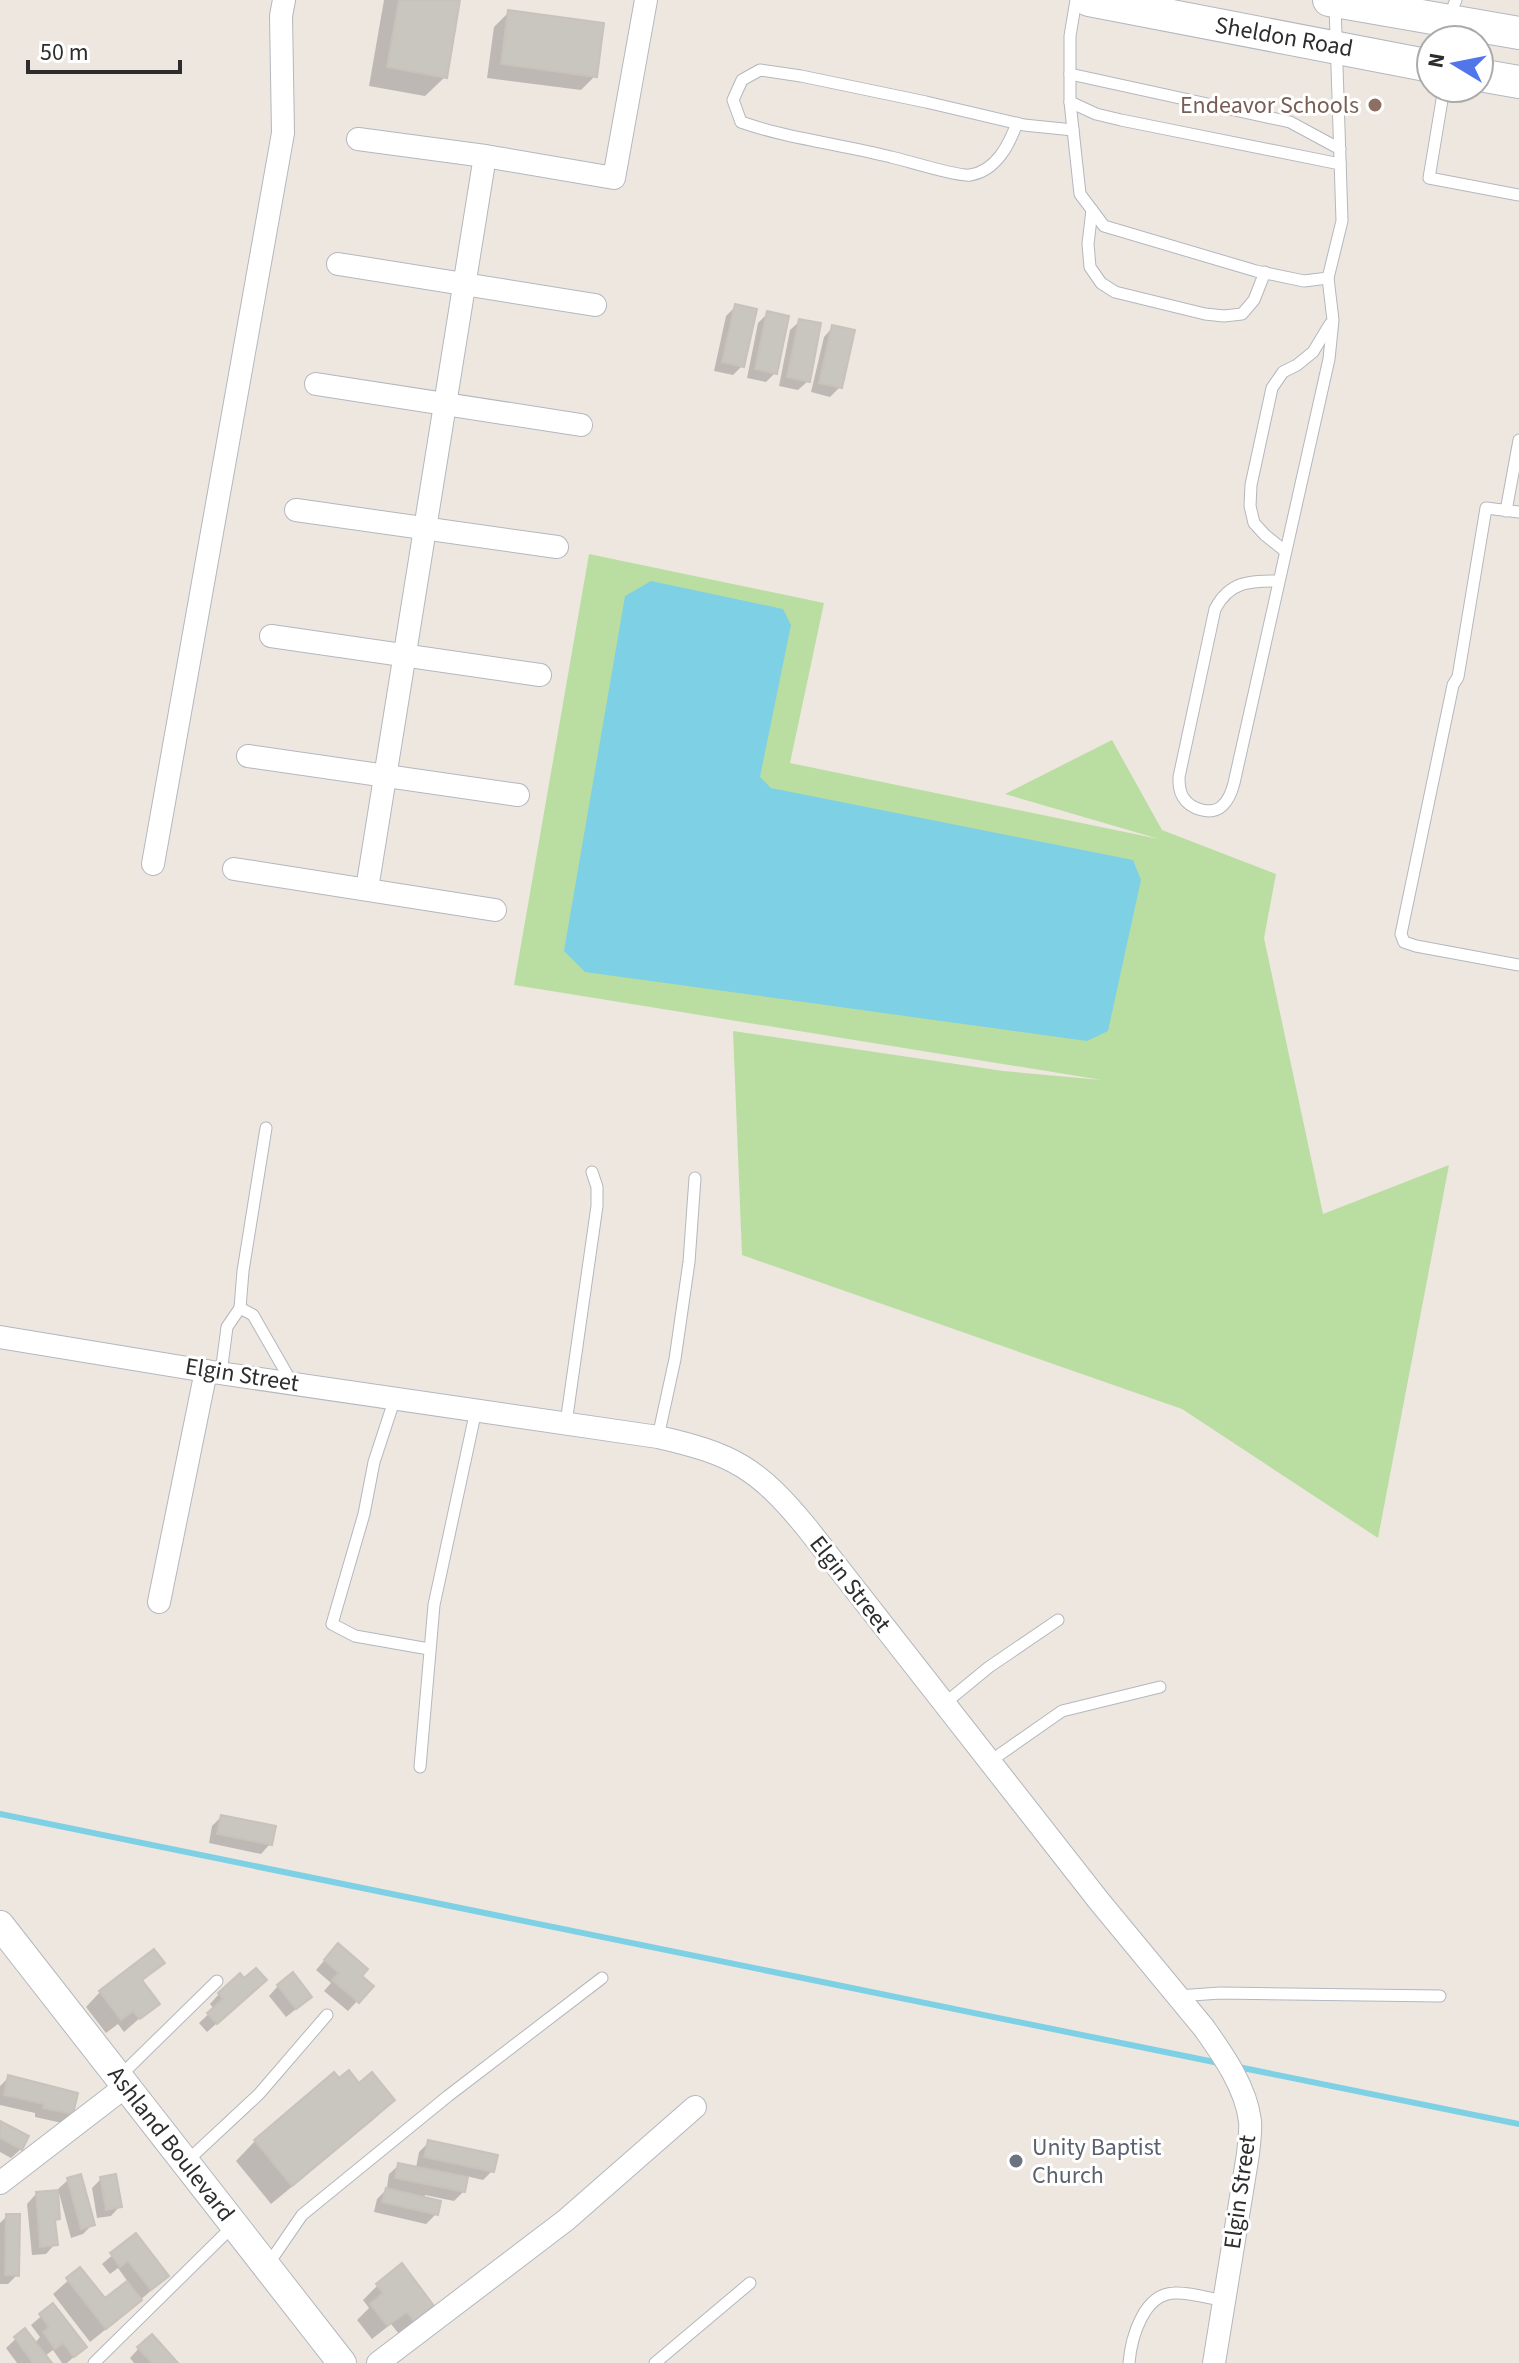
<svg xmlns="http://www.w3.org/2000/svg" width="1519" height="2363" font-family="'Source Sans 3',sans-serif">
  <rect width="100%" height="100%" fill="#ede7e0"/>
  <polygon fill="#badea2" points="589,554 824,603 790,763 1159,839 1005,794 1112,740 1162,830 1276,874 1264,938 1323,1214 1449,1165 1378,1538 1182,1409 742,1255 733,1031 1003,1071 1102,1080 514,985"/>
  <polygon fill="#7ed0e4" points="651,581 783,609 791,625 760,777 771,788 1133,860 1141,880 1108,1031 1087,1041 585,972 564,951 625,596"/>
  <g fill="#0003">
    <polygon points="384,0 458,0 445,77 425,96 369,86"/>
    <polygon points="508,13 595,76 581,90 487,78 494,27"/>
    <polygon points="735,307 742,366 733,375 714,371 726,316"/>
    <polygon points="768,313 775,373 766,382 747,378 758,323"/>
    <polygon points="800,321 808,381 798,390 779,386 790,330"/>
    <polygon points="833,327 840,387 830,397 811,392 824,337"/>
    <polygon points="221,1817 270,1844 261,1854 209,1843 212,1826"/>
    <polygon points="329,1955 371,1986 348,2011 324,1991 331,1983 316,1970"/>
    <polygon points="162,1963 141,1982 157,2003 124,2032 118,2024 106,2033 86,2007 100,1992"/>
    <polygon points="278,1986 300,2006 286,2017 269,1996"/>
    <polygon points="255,1989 207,2032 199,2023 214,2009 210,2004 219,1994"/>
    <polygon points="9,2077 71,2113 62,2123 35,2117 35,2113 0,2105 0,2086"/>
    <polygon points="339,2081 392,2100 373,2120 271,2204 236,2161 255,2141"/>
    <polygon points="0,2123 21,2149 11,2158 0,2152"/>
    <polygon points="428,2143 492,2171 483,2180 466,2176 463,2192 454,2201 425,2195 424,2199 436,2214 426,2224 374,2212 377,2199 388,2188 387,2187 389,2174 399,2165 416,2168 419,2152"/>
    <polygon points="101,2179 120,2206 111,2216 97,2218 92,2188"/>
    <polygon points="68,2180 92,2225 83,2234 71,2238 58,2189"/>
    <polygon points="36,2194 58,2219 53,2223 55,2244 46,2254 32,2255 27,2204"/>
    <polygon points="7,2216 17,2275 8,2284 0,2284 0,2223"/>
    <polygon points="136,2235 167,2276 125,2314 90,2342 53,2294 80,2270 104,2301 128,2282 118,2268 110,2274 102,2264"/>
    <polygon points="378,2285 432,2306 399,2334 391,2324 372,2339 357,2320 369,2308 363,2300"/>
    <polygon points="53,2306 85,2347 67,2363 62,2363 53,2350 45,2356 50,2363 17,2363 6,2348 25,2330 35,2343 40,2337 31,2325"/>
    <polygon points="139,2348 175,2363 134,2363 130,2358"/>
  </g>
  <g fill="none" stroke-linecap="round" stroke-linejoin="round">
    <g stroke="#7ed0e4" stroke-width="6">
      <polyline points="0,1814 1219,2063"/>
      <polyline points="1238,2067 1519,2124"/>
    </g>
  </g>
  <g fill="#c9c5bf" stroke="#c8c2ba" stroke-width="2">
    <polygon points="399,0 460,0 447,78 387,67"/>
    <polygon points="508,10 604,23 597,77 501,64"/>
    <polygon points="735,304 757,309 744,367 722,362"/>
    <polygon points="767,311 789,316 777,374 755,369"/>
    <polygon points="799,319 821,323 810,382 787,377"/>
    <polygon points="832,325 855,330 842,388 819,383"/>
    <polygon points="221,1815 276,1826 272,1845 217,1834"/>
    <polygon points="338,1943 368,1969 362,1976 374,1986 359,2003 332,1980 339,1973 324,1960"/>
    <polygon points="154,1949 165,1963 142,1980 160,2004 140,2019 133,2011 121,2020 99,1991"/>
    <polygon points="256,1968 267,1980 217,2024 207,2013 223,1999 218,1993 240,1973 244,1978"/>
    <polygon points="293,1972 312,1997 296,2009 277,1985"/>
    <polygon points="349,2070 359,2083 372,2072 395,2100 292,2186 254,2140 334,2072 339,2078"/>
    <polygon points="8,2075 78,2093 73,2114 43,2108 44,2104 4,2095"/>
    <polygon points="0,2121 29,2136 22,2150 0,2138"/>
    <polygon points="428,2140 498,2155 494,2172 424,2157"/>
    <polygon points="398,2163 468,2177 465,2192 395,2178"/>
    <polygon points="81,2174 95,2225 81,2229 67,2178"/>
    <polygon points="116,2174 122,2207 106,2210 100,2177"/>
    <polygon points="386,2188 441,2201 438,2215 382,2202"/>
    <polygon points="58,2190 60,2219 55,2220 58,2245 40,2247 36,2192"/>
    <polygon points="6,2214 20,2214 19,2276 5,2275"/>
    <polygon points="136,2233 169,2276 151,2290 128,2261 120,2267 110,2253"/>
    <polygon points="402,2263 434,2306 414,2321 407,2312 387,2326 370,2304 383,2293 376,2284"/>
    <polygon points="80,2267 105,2298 127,2281 142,2300 106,2329 66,2278"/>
    <polygon points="53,2303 87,2347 74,2357 63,2343 55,2349 43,2332 49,2327 39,2314"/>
    <polygon points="25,2328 52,2363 33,2363 14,2337"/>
    <polygon points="152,2334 178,2363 152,2363 137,2347"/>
  </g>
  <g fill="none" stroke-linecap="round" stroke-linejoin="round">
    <defs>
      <g id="service">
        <polyline points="1076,0 1070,36 1070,102 1080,194 1104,226 1256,271 1304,281 1328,278 1342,221 1335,5"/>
        <polyline points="1447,40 1447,21 1456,0"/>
        <polyline points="1070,74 1290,122 1340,149"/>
        <polyline points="1444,88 1429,178 1519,195"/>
        <polyline points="1070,102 1096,114 1121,120 1340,164"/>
        <path d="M1017,123C1009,145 996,171 970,175C959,177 905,160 891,157C841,144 789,139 741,122L733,100L742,80L760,70L801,76L926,102L1024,125L1073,130"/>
        <polyline points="1092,210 1088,244 1090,267 1101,283 1115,292 1205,314 1224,316 1242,314 1254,300 1265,272"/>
        <polyline points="1506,511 1519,440"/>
        <polyline points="1519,512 1486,508 1458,677 1453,685 1401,934 1404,942 1416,946 1519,965"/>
        <polyline points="1285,551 1265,535 1254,523 1250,506 1251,485 1272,388 1283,372 1297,365 1313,352 1330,324"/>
        <path d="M1279,581C1249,581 1230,581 1215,609L1179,777C1179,784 1179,791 1183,797C1190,809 1211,816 1222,806C1229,800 1232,791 1234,783L1329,359L1333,320L1328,278"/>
        <polyline points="240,1308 253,1315 292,1383"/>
        <polyline points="221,1373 227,1327 240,1308 243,1271 266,1128"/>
        <polyline points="395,1398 374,1462 364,1514 332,1624 355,1636 429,1649"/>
        <polyline points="566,1423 597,1206 597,1187 592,1172"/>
        <polyline points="658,1437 675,1359 689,1262 695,1178"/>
        <polyline points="944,1704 989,1667 1058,1620"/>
        <polyline points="989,1762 1062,1711 1160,1687"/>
        <polyline points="420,1767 434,1605 476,1410"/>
        <polyline points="1178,1996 1220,1993 1440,1996"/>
        <polyline points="119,2077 217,1981"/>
        <polyline points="186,2162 259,2094 327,2015"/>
        <polyline points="267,2266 302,2215 448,2096 602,1978"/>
        <polyline points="94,2363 234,2225"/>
        <polyline points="655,2363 750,2283"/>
        <path d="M1129,2363C1131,2339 1143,2294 1174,2293C1190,2292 1208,2298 1224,2301"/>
      </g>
      <g id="minor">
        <polyline points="358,139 485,156"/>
        <polyline points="338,264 595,305"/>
        <polyline points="316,384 581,425"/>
        <polyline points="296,510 557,547"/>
        <polyline points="271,636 540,675"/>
        <polyline points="248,756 518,795"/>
        <polyline points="153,864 283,133 281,16 284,0"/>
        <polyline points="234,869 495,910"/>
        <polyline points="367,889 485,156 614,178 646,0"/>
        <path d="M0,1337L206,1371L658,1437C733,1454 758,1468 807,1528L1099,1901L1204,2028C1223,2055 1246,2087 1250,2121C1251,2131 1249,2143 1248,2154L1214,2363"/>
        <polyline points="159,1602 206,1371"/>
        <polyline points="0,2183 126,2086"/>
        <polyline points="378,2363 566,2220 695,2107"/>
      </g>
      <polyline id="tertiary" points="0,1925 342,2363"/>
      <g id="secondary">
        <polyline points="1089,0 1431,66"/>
        <polyline points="1329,0 1519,33"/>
        <polyline points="1479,75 1519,82"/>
      </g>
    </defs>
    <use href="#service" stroke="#b4b7bf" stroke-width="13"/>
    <use href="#minor" stroke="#b4b7bf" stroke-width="24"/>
    <use href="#tertiary" stroke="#b4b7bf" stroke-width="30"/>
    <use href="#secondary" stroke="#b4b7bf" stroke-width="34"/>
    <use href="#service" stroke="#fff" stroke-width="11"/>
    <use href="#minor" stroke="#fff" stroke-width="22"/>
    <use href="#tertiary" stroke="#fff" stroke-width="28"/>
    <use href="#secondary" stroke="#fff" stroke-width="32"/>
  </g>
  <circle fill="#8d6e63" stroke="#fff" stroke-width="3" cx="1375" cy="105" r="8"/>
  <circle fill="#6b7280" stroke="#fff" stroke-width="3" cx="1016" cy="2161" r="8"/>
  <g text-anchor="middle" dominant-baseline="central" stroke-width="6" stroke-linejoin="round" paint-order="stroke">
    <g font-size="24" fill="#2d2d2d" stroke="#fff">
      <text transform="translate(1284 37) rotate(10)">Sheldon Road</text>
      <text transform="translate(242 1375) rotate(9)">Elgin Street</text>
      <text transform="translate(850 1584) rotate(52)">Elgin Street</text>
      <text transform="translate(171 2144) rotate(52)">Ashland Boulevard</text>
      <text transform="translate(1240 2192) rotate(-82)">Elgin Street</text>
    </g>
    <g font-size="24" fill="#785e54" stroke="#fff" text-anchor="end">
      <text x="1359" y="105">Endeavor Schools</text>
    </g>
    <g font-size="24" fill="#5b616d" stroke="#fff" text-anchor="start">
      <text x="1032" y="2147">Unity Baptist<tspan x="1032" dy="28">Church</tspan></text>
    </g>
  </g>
  <g transform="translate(1455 64) rotate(280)"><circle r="38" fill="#ffffff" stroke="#ababab" stroke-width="2"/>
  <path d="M0-6L14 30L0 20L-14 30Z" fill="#5076ea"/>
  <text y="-12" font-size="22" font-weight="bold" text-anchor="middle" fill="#2d2d2d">N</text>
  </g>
  <path d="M28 60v12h152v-12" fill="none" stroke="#2d2d2d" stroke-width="4"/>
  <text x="40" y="60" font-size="24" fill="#2d2d2d" stroke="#ffffff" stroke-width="6" paint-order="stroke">50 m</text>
</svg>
